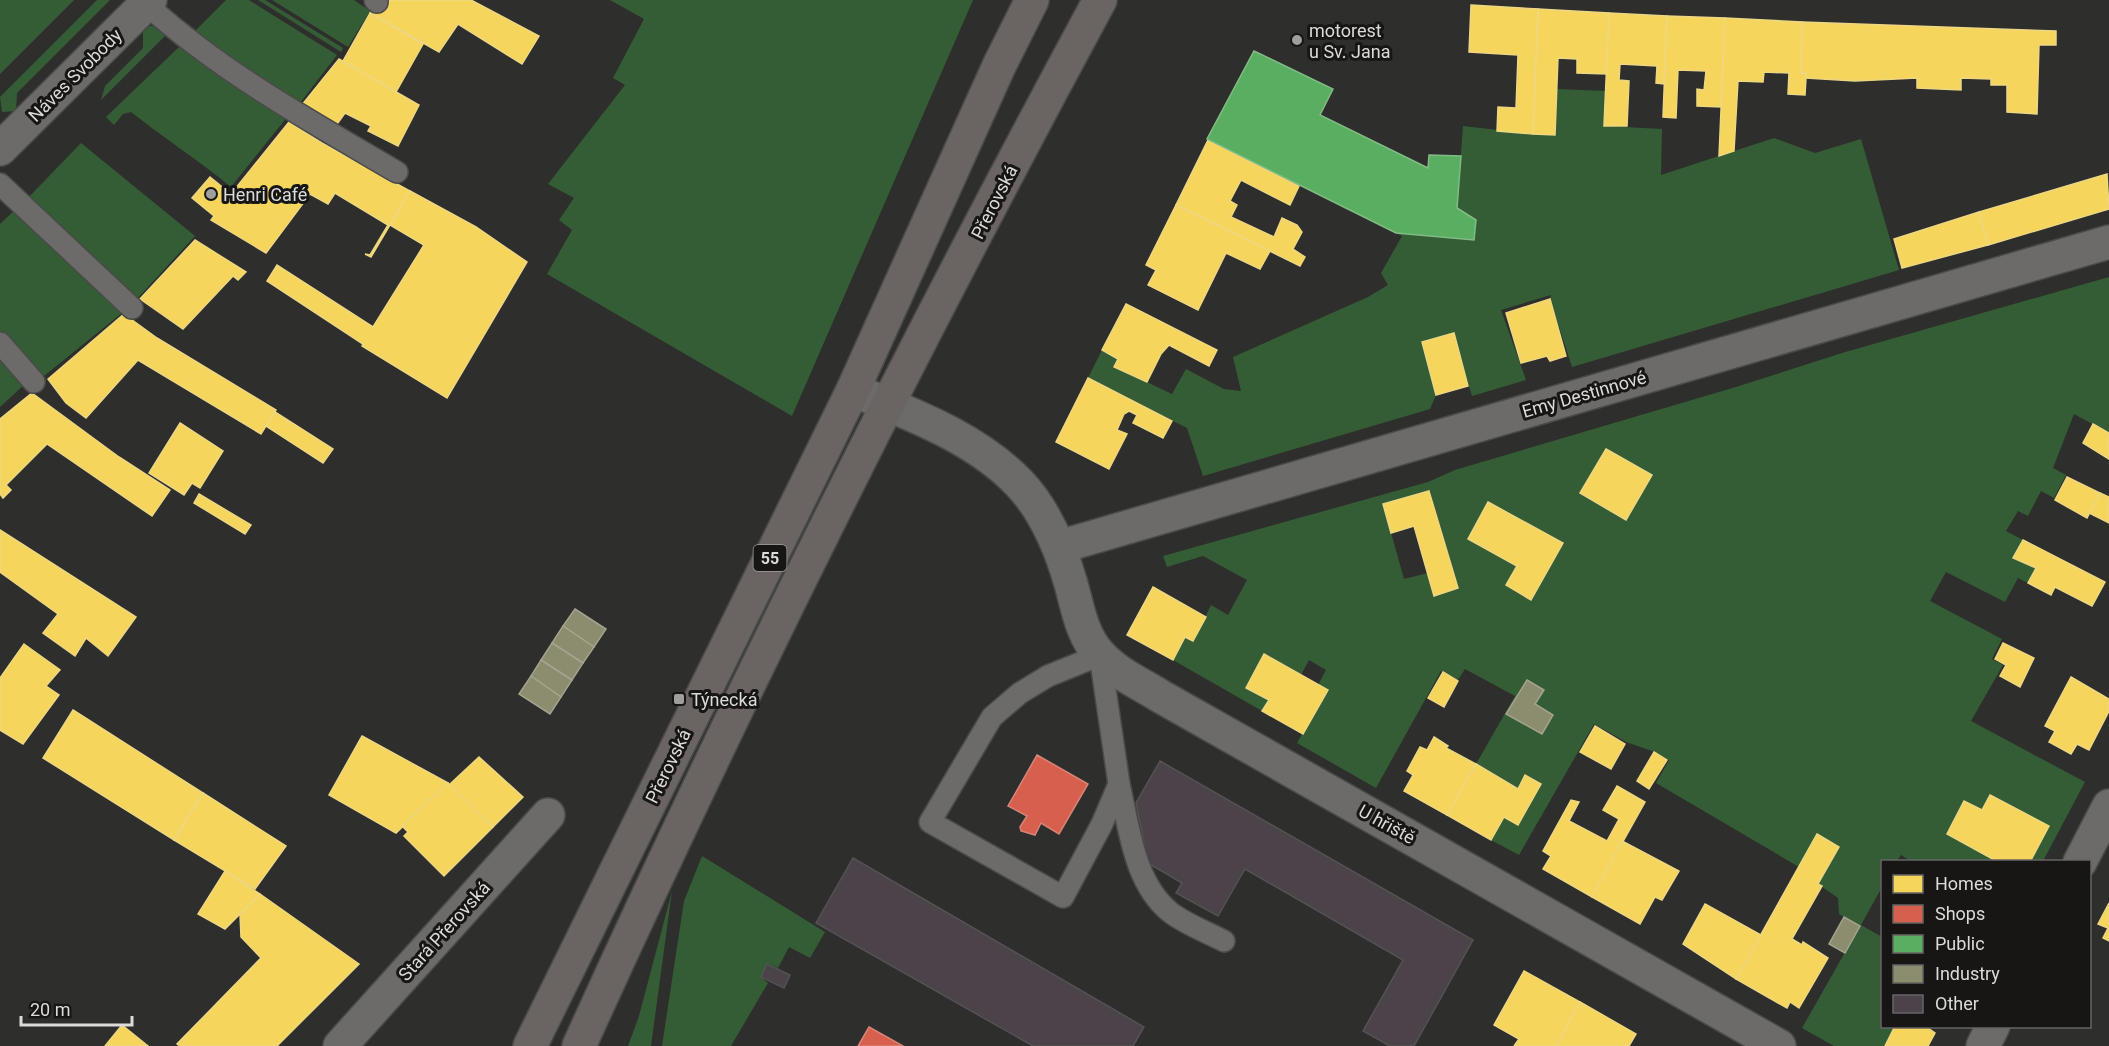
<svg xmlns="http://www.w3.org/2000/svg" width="2109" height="1046" font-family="Roboto,sans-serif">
  <rect width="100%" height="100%" fill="#2e2e2d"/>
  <g fill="#355d35" fill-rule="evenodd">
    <polygon points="0,0 74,0 0,74"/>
    <polygon points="97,0 110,0 17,93 16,111 2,112 0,97"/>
    <polygon points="226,0 249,0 337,55 297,107 192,34"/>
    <polygon points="258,0 265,0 343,48 341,52"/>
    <polygon points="272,0 354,0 370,11 348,47"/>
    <polygon points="610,0 973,0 792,416 547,274 572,230 559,220 574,198 548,184 625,85 613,78 644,19"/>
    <polygon points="149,26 157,26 167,34 101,100 105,86 143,48 143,32"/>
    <path d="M180,46L288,116L231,187C198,160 164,138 131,112L123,114L114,125L106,117Z"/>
    <polygon points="1557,89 1606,91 1605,126 1662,129 1661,175 1774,138 1815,153 1861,139 1899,270 1572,367 1550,299 1551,295 1501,310 1526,380 1472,396 1453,333 1422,343 1436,395 1430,409 1203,476 1187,428 1088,378 1102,350 1118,359 1115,367 1172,394 1186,369 1224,389 1241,391 1233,357 1368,297 1388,285 1381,273 1402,236 1396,233 1474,240 1476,220 1457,208 1463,126 1533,134"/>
    <polygon points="81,143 195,236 136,300 26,200"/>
    <polygon points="16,209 127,309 39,380 0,333 0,224"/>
    <path d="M2109,277V433L2074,414L2053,468L2066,475L2054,498L2041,491L2028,516L2018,511L2006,531L2023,540L2014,558L2036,568L2028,583L2018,578L2005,602L1946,572L1930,601L2002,639L1992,659L2003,665L1971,721L2085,782L2043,861L1912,862L1901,855L1897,861L1882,862V887L1861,925L1882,937V1026L1895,1027L1885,1046H1834L1802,1028L1860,926L1839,914L1838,898L1818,884L1838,847L1799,867L1656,783L1669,760L1655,752L1626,742L1594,724L1519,855L1491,840L1504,817L1518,825L1540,784L1525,776L1518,789L1476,764L1515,696L1465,669L1458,680L1441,671L1376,788L1297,743L1327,690L1318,685L1326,670L1309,660L1301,675L1264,655L1246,687L1269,700L1262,711L1173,660L1185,637L1194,640L1211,605L1228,615L1247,580L1203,556L1167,567L1163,556L1428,482L1455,470L1736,387L1842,353ZM1430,491L1458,588L1434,595L1428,573L1404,579L1383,504Z"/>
    <polygon points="0,354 26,383 0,407"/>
    <polygon points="702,856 825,932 810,958 789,947 778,968 769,964 761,977 768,983 731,1046 662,1046 684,901"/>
    <polygon points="672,891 651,1046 628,1046 639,1016"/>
  </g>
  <g fill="#f6d55c" stroke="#eed782" stroke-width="1.5">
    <polygon points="378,0 471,0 539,36 522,64 458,24 439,52 370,13"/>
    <polygon points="1471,5 1538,9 1533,134 1497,131 1498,107 1516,108 1518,55 1469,52"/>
    <polygon points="1538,9 1609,13 1607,74 1577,73 1577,59 1558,58 1555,135 1533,134"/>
    <polygon points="370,13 423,44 396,92 343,61"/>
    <polygon points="1609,13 1667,16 1664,84 1656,83 1657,66 1620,64 1619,80 1629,81 1627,126 1604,126"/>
    <polygon points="1667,16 1725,18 1721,107 1697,106 1697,89 1704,90 1706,71 1678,70 1676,118 1663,117"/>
    <polygon points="1725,18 1802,22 1801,73 1806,73 1806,78 1805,95 1788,94 1789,73 1764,72 1763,82 1738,81 1734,151 1719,156"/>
    <polygon points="1802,22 2056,31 2056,45 2039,45 2037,114 2007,112 2007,85 1991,85 1991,79 1961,78 1961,90 1917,88 1917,78 1855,81 1806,78 1806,73 1801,73"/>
    <polygon points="339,59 419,105 398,146 368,131 371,126 345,113 335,127 301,106"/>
    <polygon points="289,122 322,143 410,191 371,257 365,254 370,255 388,225 335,193 328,204 310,194 266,253 211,220 214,216 192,198 210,177 231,194"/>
    <polygon points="1208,140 1299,186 1290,205 1241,180 1230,201 1237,205 1231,217 1274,237 1282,218 1297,225 1302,232 1293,249 1305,257 1300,266 1176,205"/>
    <polygon points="2107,174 2109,209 1988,245 1979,212"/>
    <polygon points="410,191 476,227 527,262 447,398 362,346 363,344 267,281 277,265 373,327 424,245 390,225"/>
    <polygon points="1176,205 1270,251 1260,269 1226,253 1198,310 1148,285 1156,270 1146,265"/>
    <polygon points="1979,212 1988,245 1902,268 1894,239"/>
    <polygon points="195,240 246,272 238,280 233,276 183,329 140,299"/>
    <polygon points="1550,299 1566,356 1550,361 1547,356 1521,363 1506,313"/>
    <polygon points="1126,304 1217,350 1209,366 1169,345 1161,354 1147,382 1114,367 1118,359 1102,350"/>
    <polygon points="124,314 157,338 276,410 261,434 138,360 86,418 66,403 48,379"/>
    <polygon points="1454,333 1468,386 1436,395 1422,342"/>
    <polygon points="1088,378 1172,421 1163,438 1133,423 1137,415 1129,411 1124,414 1117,430 1127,434 1109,469 1056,442"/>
    <polygon points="32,393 119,457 170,490 152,516 47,444 6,485 11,490 3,498 0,494 0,419"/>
    <polygon points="275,412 333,449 323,463 266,426"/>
    <polygon points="180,423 223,451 200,488 192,483 184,495 149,473"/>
    <polygon points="2093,424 2109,433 2109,459 2083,443"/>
    <polygon points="1606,449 1652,475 1626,520 1580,493"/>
    <polygon points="2067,477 2100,493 2087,518 2055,500"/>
    <polygon points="1429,491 1458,588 1434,596 1414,526 1391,533 1383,504"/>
    <polygon points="2100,493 2109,497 2109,523 2089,513"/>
    <polygon points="199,494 251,525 245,534 194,503"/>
    <polygon points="1488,502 1563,543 1531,600 1506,585 1517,566 1468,539"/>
    <polygon points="0,530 136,617 108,656 86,638 75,656 43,633 58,614 0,572"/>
    <polygon points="2023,540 2105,582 2092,606 2055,587 2051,595 2028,583 2036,568 2013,558"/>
    <polygon points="1153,587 1206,617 1193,641 1185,637 1173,660 1127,635"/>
    <polygon points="2003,643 2034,658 2020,687 2000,676 2006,665 1995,659"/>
    <polygon points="24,644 60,670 46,686 59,695 23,744 0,730 0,678"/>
    <polygon points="1264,654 1328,690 1303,734 1262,711 1269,700 1246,688"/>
    <polygon points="1443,672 1458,681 1444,707 1428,698"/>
    <polygon points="2071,677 2109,699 2109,711 2089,750 2077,744 2071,754 2049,742 2055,731 2045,726"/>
    <polygon points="73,710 203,793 174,840 43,758"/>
    <polygon points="1595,726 1625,744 1611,769 1580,752"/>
    <polygon points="362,736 448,783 396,833 329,795"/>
    <polygon points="1434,737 1448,746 1446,748 1476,764 1447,815 1404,791 1413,775 1407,771 1420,747 1427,750"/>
    <polygon points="1654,752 1667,760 1649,789 1637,781"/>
    <polygon points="479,757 523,797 493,827 449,785"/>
    <polygon points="1476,764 1518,789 1525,775 1541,784 1518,825 1504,817 1491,840 1447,815"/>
    <polygon points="448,783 493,827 444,876 404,836 408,832 402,826"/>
    <polygon points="1617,786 1645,802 1592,897 1543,869 1551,856 1543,851 1571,800 1579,802 1569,821 1607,841 1619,819 1603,810"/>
    <polygon points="203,793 286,846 255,889 174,840"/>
    <polygon points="1990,795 2049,826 2030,862 1998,862 1947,834 1964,801 1982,810"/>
    <polygon points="1817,834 1839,847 1818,884 1822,886 1792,939 1802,945 1803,942 1828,958 1799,1008 1790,1002 1787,1008 1736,979"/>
    <polygon points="1622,841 1679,871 1662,900 1655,897 1640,924 1592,897"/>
    <polygon points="225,871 260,894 225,929 198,914"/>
    <polygon points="260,894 359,964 277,1046 180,1046 177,1044 261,958 241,937 240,914"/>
    <polygon points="2109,903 2109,941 2103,938 2108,928 2098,924"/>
    <polygon points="1705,904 1761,935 1736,979 1683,944"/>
    <polygon points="1524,971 1580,1002 1556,1046 1514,1046 1519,1039 1494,1025"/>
    <polygon points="1580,1002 1636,1034 1629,1046 1556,1046"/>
    <polygon points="122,1025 148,1046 105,1046"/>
    <polygon points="1895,1026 1925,1026 1935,1033 1928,1046 1885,1046"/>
  </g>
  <g fill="#d6604d" stroke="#d88577" stroke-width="1.5">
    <polygon points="1037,755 1088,784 1059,834 1041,823 1035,835 1021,831 1020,827 1027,816 1008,806"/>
    <polygon points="869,1027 903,1046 858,1046"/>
  </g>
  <polygon fill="#5aae61" stroke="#81bc85" stroke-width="1.5" points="1254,51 1333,89 1320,115 1428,168 1429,155 1461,156 1457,208 1476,220 1474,240 1396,233 1207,139"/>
  <g fill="#8c8c6e" stroke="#a4a48e" stroke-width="1.5">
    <polygon points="575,609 606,629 594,647 563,626"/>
    <polygon points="563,626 594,647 583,663 552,643"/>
    <polygon points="552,643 583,663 572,680 541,660"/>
    <polygon points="541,660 572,680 561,697 531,676"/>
    <polygon points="531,676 561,697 550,714 519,694"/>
    <polygon points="1527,680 1544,690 1535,704 1553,715 1542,734 1506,714"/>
    <polygon points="1844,917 1860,926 1845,953 1829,944"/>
  </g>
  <g fill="#4b424a" stroke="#535352" stroke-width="1.5">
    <polygon points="1160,761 1473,940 1414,1046 1390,1046 1363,1031 1403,960 1245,869 1218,916 1176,893 1182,883 1148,863 1136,803"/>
    <polygon points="853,858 1144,1027 1133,1046 1033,1046 816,923"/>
    <polygon points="767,964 790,975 784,988 761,977"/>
  </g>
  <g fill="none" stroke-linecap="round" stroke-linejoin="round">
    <defs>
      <g id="service">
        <polyline points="375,0 377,2"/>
        <path d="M146,4C221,72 310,121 397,172"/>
        <polyline points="0,184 132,308"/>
        <polyline points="0,343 34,382"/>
        <polygon points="1100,655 1119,784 1102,824 1063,897 930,822 992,717 1020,693 1048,676"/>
        <path d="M1119,784C1129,827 1134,883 1170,912C1185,924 1207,932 1224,941"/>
      </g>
      <g id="minor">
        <polyline points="0,149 150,0"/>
        <path d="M853,390C910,414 975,437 1019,483C1045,510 1061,549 1071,584C1078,609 1082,636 1100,655C1116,673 1141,684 1160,696L1779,1046"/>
        <polyline points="1059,547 2109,242"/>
        <polyline points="2080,862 2109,806"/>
        <polyline points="340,1046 548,815"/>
        <polyline points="1983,1046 1993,1026"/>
      </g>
      <g id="primary">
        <polyline points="530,1046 853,390 999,66 1032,0"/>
        <path d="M579,1046C740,691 915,342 1100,0"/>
      </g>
    </defs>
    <use href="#service" stroke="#4a4a49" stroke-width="24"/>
    <use href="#minor" stroke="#4a4a49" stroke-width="36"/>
    <use href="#primary" stroke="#4a4a49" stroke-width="36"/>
    <use href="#service" stroke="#6c6b6a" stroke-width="21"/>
    <use href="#minor" stroke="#6c6b6a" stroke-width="33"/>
    <use href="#primary" stroke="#6a6563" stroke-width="33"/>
  </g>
  <g fill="#9e9e9d" stroke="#171615" stroke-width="2">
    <circle cx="1297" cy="40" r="6"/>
    <circle cx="211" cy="194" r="6"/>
    <rect x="673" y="693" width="12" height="12" rx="3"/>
  </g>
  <g text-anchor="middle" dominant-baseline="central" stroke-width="6" stroke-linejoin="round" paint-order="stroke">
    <rect fill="#171615" stroke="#a0a09e" stroke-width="1.5" x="753.5" y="545" width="33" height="26" rx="4.5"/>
    <g font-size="16" font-weight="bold" fill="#dbdbd9">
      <text x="770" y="558">55</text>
    </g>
    <g font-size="18" fill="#dbdbd9" stroke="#171615" text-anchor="start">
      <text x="1309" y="30">motorest<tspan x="1309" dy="21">u Sv. Jana</tspan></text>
      <text x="223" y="194">Henri Café</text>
      <text x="691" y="699">Týnecká</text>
    </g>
    <g font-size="18" fill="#dbdbd9" stroke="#171615">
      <text transform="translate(75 75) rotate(-45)">Náves Svobody</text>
      <text transform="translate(994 202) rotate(-63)">Přerovská</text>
      <text transform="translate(1584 394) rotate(-16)">Emy Destinnové</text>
      <text transform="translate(668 766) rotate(-64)">Přerovská</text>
      <text transform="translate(1387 824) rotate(29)">U hřiště</text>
      <text transform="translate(444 931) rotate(-48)">Stará Přerovská</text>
    </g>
  </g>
  <rect x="1881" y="860" width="210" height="168" fill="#171615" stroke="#656563" stroke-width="1.5"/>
  <rect x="1893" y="875" width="30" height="18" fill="#f6d55c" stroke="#656563" stroke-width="1.5"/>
  <text x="1935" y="890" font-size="18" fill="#dbdbd9">Homes</text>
  <rect x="1893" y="905" width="30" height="18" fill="#d6604d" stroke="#656563" stroke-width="1.5"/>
  <text x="1935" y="920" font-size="18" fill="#dbdbd9">Shops</text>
  <rect x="1893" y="935" width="30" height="18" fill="#5aae61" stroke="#656563" stroke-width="1.5"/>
  <text x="1935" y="950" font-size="18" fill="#dbdbd9">Public</text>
  <rect x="1893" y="965" width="30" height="18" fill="#8c8c6e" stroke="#656563" stroke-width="1.5"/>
  <text x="1935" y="980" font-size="18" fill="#dbdbd9">Industry</text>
  <rect x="1893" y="995" width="30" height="18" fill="#4b424a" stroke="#656563" stroke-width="1.5"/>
  <text x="1935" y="1010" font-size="18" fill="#dbdbd9">Other</text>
  <path d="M21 1016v9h111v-9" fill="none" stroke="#dbdbd9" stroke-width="3"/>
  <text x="30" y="1016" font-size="18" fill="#dbdbd9" stroke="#171615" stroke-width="4.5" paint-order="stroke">20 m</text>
</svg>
